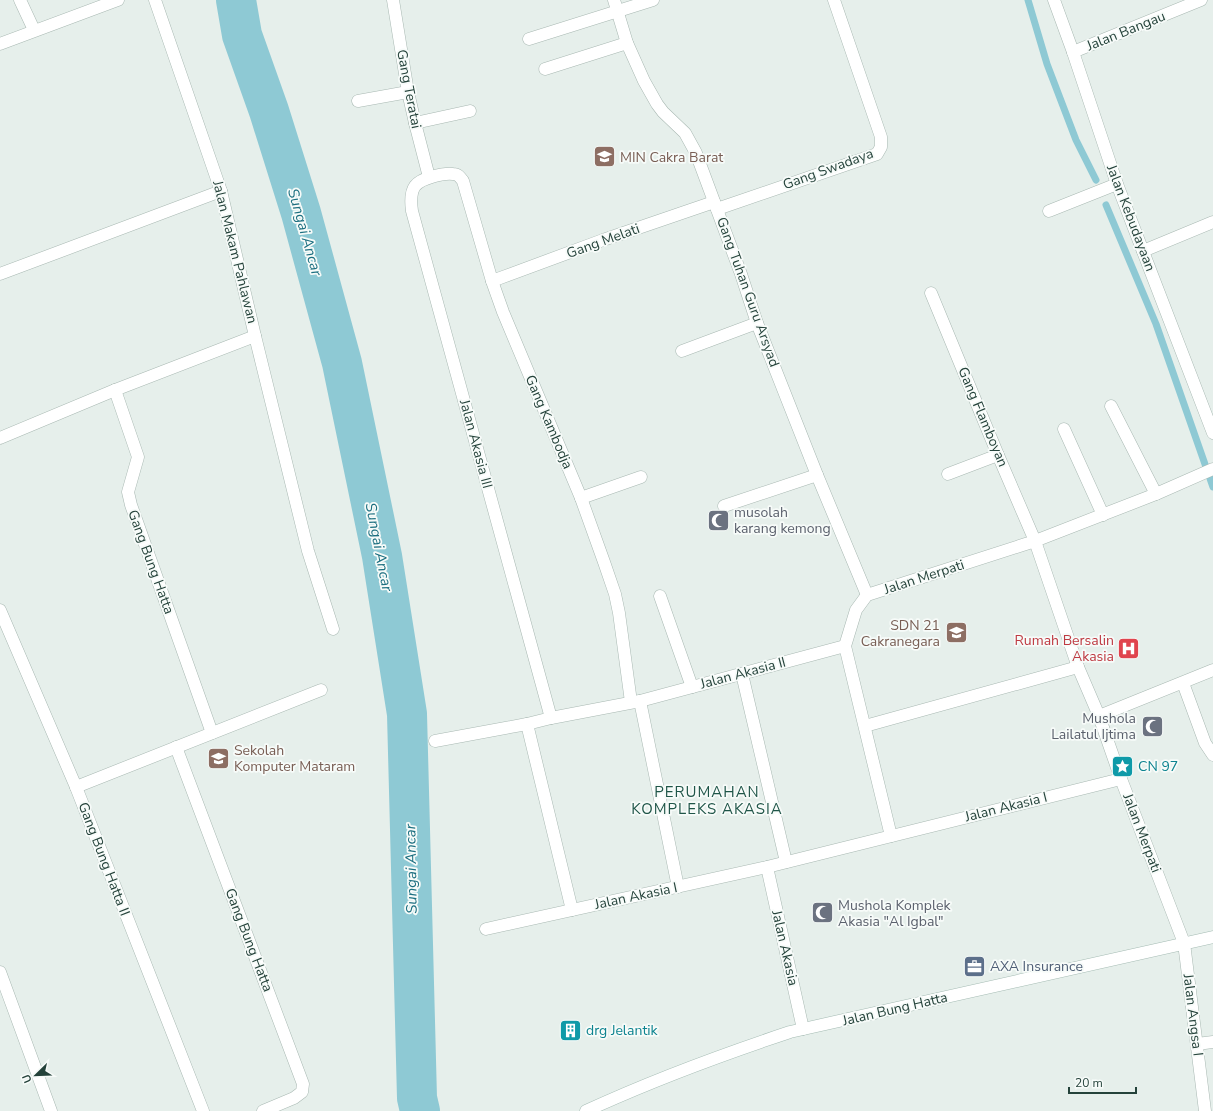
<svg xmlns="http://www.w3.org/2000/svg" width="1213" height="1111" font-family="'Nunito Sans',sans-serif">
  <rect width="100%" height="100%" fill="#e6efeb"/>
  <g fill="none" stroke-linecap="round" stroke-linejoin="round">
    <g stroke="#8ec9d4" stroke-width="7">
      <polyline points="1028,0 1047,64 1076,140 1096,180"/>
      <polyline points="1106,205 1156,324 1213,487"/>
    </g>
    <polyline stroke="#8ec9d4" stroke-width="40" points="236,0 242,35 269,111 301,213 342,363 382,556 407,714 417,1098 420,1111"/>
    <defs>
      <g id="minor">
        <polyline points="20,0 34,30"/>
        <polyline points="393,0 408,92 415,123 429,177"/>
        <polyline points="614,0 627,43 644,81 657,104 663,112 685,133 696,153 741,274 757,323 817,475 867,595"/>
        <polyline points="1054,0 1073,52 1117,184 1213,433"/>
        <polyline points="529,39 653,0"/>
        <polyline points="0,44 118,0"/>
        <polyline points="1073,52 1201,0"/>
        <polyline points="545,69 627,43"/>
        <polyline points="358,101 408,92"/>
        <polyline points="415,123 470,111"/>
        <polyline points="717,209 877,154 881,147 881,137 834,0"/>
        <polyline points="1049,211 1117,184"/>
        <polyline points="1143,251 1213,222"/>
        <polyline points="0,274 221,191"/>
        <polyline points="492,281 603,240 714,202"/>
        <polyline points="255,336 308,551 333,629"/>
        <polyline points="682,351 757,323"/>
        <polyline points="115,390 138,457 128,492 131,505 212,733"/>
        <polyline points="1111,406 1156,494"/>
        <polyline points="1064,429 1103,515"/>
        <polyline points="0,438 115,390 255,336 221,191 155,0"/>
        <polyline points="948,474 998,455"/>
        <polyline points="581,498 641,477"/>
        <polyline points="724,506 817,475"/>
        <polyline points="660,596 692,687"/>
        <polyline points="0,610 76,787 203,1111"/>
        <polyline points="742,674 786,862"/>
        <polyline points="1183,683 1205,743 1213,755"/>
        <polyline points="640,701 678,887"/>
        <polyline points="1099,716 1213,670"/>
        <path d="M551,718L412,211C411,204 410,193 415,186C421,178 443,173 453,174C458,174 460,177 463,181L492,281L503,312L581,498L604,562L615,594L619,613L631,702"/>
        <polyline points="527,724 572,910"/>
        <polyline points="865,726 1078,667"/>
        <polyline points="435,741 527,724 551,718 640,701 845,646"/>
        <polyline points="176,747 303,1084 302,1092 294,1098 263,1111"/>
        <polyline points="76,787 321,690"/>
        <polyline points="891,836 845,646 856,610 867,595 1035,541 998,455 931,293"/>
        <polyline points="767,867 803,1029"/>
        <polyline points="486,929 767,867 1121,779"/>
        <polyline points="0,972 51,1111"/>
        <polyline points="1197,1044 1213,1042"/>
        <polyline points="1205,1111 1184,943 1121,779 1099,716 1078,667 1035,541 1156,494 1213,469"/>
      </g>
      <path id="secondary" d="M586,1111C653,1080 721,1055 790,1032L1213,937"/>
    </defs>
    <use href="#minor" stroke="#a8b8b2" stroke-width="13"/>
    <use href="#secondary" stroke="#a4bbb3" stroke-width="13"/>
    <use href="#minor" stroke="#fff" stroke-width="12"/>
    <use href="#secondary" stroke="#fff" stroke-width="12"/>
  </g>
  <defs>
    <symbol id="school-square" viewBox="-11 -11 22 22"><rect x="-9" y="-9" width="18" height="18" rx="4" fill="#8d6e63" stroke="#f7fbf9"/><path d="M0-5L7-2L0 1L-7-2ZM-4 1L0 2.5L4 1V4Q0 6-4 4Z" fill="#fff"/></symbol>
    <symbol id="mosque-square" viewBox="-11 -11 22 22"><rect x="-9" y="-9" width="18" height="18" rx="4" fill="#6b7280" stroke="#f7fbf9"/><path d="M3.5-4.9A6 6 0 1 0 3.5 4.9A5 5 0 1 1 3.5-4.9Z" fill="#fff"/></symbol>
    <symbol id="hospital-square" viewBox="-11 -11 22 22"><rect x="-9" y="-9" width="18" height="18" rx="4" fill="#e0444e" stroke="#f7fbf9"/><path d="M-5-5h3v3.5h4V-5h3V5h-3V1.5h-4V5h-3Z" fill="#fff"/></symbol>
    <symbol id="sight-square" viewBox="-11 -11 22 22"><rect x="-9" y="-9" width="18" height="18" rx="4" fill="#0f9aa8" stroke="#f7fbf9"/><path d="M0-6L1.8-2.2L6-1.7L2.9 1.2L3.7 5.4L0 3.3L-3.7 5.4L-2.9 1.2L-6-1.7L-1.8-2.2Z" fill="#fff"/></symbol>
    <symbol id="office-square" viewBox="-11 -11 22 22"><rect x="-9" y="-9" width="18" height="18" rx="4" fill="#5c6f8a" stroke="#f7fbf9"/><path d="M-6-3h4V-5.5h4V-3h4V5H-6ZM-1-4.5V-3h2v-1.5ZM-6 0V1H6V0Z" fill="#fff"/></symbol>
    <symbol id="building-square" viewBox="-11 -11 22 22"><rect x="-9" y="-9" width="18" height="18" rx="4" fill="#0f9aa8" stroke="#f7fbf9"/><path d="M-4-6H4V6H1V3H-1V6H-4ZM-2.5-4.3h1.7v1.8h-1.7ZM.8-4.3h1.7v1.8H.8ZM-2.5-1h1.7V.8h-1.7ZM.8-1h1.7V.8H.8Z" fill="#fff"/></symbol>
  </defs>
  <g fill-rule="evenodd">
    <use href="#school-square" x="592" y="144" width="25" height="25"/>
    <use href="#mosque-square" x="706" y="508" width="25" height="25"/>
    <use href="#school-square" x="944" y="620" width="25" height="25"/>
    <use href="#hospital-square" x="1116" y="636" width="25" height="25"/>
    <use href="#mosque-square" x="1140" y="714" width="25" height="25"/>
    <use href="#school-square" x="206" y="746" width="25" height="25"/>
    <use href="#sight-square" x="1110" y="754" width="25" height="25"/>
    <use href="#mosque-square" x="810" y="900" width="25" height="25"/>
    <use href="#office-square" x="962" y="954" width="25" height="25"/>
    <use href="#building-square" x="558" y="1018" width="25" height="25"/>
  </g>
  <g text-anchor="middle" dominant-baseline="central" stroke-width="3.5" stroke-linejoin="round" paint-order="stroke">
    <g font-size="14" fill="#24423a" stroke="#f7fbf9">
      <text transform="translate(1126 31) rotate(-22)">Jalan Bangau</text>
      <text transform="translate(409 89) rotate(79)">Gang Teratai</text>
      <text transform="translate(828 169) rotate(-20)">Gang Swadaya</text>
      <text transform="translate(1131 218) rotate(69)">Jalan Kebudayaan</text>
      <text transform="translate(603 241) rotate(-20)">Gang Melati</text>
      <text transform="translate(235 252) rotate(76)">Jalan Makam Pahlawan</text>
      <text transform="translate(748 292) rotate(70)">Gang Tuhan Guru Arsyad</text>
      <text transform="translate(983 417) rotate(67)">Gang Flamboyan</text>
      <text transform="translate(549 422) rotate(67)">Gang Kambodja</text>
      <text transform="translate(476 444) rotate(75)">Jalan Akasia III</text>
      <text transform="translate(151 562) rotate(70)">Gang Bung Hatta</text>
      <text transform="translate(924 577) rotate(-18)">Jalan Merpati</text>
      <text transform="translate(743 673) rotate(-15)">Jalan Akasia II</text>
      <text transform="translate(1006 807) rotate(-14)">Jalan Akasia I</text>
      <text transform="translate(1142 833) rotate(69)">Jalan Merpati</text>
      <text transform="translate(104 859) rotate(69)">Gang Bung Hatta II</text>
      <text transform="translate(636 896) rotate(-12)">Jalan Akasia I</text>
      <text transform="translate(249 940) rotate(69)">Gang Bung Hatta</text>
      <text transform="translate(785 948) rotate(77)">Jalan Akasia</text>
      <text transform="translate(895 1009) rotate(-13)">Jalan Bung Hatta</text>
      <text transform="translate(1193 1015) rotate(83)">Jalan Angsa I</text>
    </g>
    <g font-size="14" fill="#785e54" stroke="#f7fbf9" text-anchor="start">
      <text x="620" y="157">MIN Cakra Barat</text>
      <text x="940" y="625" text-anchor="end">SDN 21<tspan x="940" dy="16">Cakranegara</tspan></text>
      <text x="234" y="750">Sekolah<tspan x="234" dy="16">Komputer Mataram</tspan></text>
    </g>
    <g font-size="14" fill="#5b616d" stroke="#f7fbf9" text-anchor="start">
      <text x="734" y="512">musolah<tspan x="734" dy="16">karang kemong</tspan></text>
      <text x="1136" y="718" text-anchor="end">Mushola<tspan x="1136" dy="16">Lailatul Ijtima</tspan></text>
      <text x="838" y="905">Mushola Komplek<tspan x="838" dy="16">Akasia "Al Igbal"</tspan></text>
    </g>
    <g font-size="14" fill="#be3a42" stroke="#f7fbf9" text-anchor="end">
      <text x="1114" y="640">Rumah Bersalin<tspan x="1114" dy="16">Akasia</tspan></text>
    </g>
    <g font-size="14" fill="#0d838f" stroke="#f7fbf9" text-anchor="start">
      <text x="1138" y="766">CN 97</text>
      <text x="586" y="1030">drg Jelantik</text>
    </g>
    <g font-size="14" fill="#4e5e75" stroke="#f7fbf9" text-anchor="start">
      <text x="990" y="966">AXA Insurance</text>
    </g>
    <g font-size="15" font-style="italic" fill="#1c6f80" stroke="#f7fbf9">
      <text transform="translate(305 232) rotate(74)">Sungai Ancar</text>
      <text transform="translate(379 547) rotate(79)">Sungai Ancar</text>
      <text transform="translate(411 869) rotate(-91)">Sungai Ancar</text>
    </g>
    <g font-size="15" letter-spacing="1" fill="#1f5548" stroke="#f7fbf9">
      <text x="707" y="792">PERUMAHAN<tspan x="707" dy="17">KOMPLEKS AKASIA</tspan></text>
    </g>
  </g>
  <g transform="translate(36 1075) rotate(247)" stroke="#f7fbf9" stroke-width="3" paint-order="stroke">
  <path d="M0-3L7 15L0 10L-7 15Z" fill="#24423a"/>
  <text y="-6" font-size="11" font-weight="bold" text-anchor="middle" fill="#24423a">U</text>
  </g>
  <path d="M1069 1087v6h67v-6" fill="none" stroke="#24423a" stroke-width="2"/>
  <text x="1075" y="1087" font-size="12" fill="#24423a" stroke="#f7fbf9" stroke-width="3" paint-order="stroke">20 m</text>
</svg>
